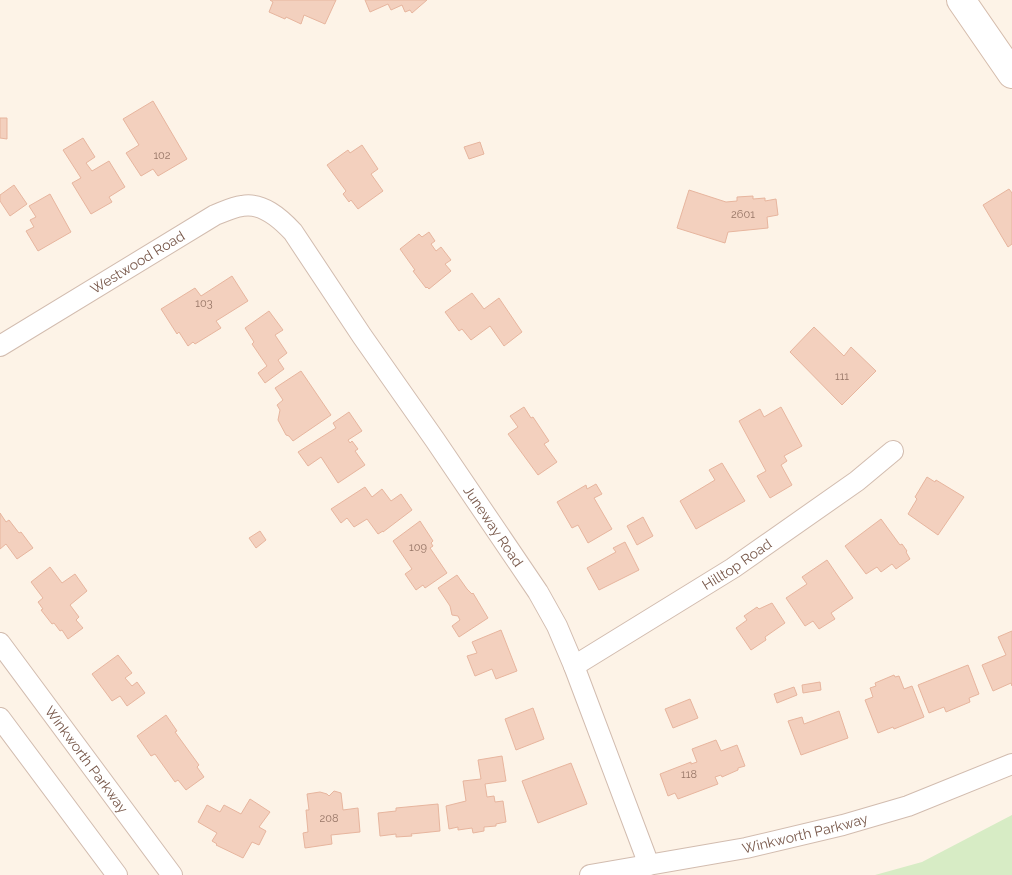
<svg xmlns="http://www.w3.org/2000/svg" width="1012" height="875" font-family="Raleway,sans-serif">
  <rect width="100%" height="100%" fill="#fdf3e7"/>
  <polygon fill="#d7ecc5" points="1012,815 1012,875 875,875 922,862"/>
  <g fill="#f3d0be" stroke="#e7b59e">
    <polygon points="270,0 336,0 325,24 304,15 301,24 286,17 285,19 269,12 273,2"/>
    <polygon points="365,0 427,0 412,13 410,10 405,12 402,5 391,10 388,4 370,12"/>
    <polygon points="153,101 187,159 158,176 153,169 141,176 126,153 139,145 123,119"/>
    <polygon points="0,118 7,118 7,139 0,138"/>
    <polygon points="83,138 95,157 86,163 92,171 109,161 125,187 109,197 112,202 91,214 72,183 81,178 63,150"/>
    <polygon points="480,142 484,154 469,159 464,147"/>
    <polygon points="362,145 378,169 371,174 383,191 358,209 351,200 349,202 343,194 346,191 327,165 348,150 350,153"/>
    <polygon points="14,185 27,204 10,216 0,201 0,195"/>
    <polygon points="1009,189 1012,193 1012,244 1008,247 983,205"/>
    <polygon points="689,190 726,202 737,201 737,197 753,196 753,199 765,198 765,201 776,199 778,215 767,217 768,228 728,232 725,243 677,228"/>
    <polygon points="50,194 71,232 38,251 26,231 34,227 30,220 36,217 29,206"/>
    <polygon points="429,232 435,241 431,244 436,251 441,247 451,260 445,264 451,271 429,289 427,287 426,288 413,271 415,270 400,249 419,234 422,237"/>
    <polygon points="232,276 248,301 216,321 221,328 195,344 193,342 188,346 179,332 177,334 161,309 195,288 201,296"/>
    <polygon points="472,293 484,309 499,298 522,332 504,346 490,326 471,340 462,329 459,331 445,312"/>
    <polygon points="269,311 283,330 275,335 287,353 278,360 284,369 265,383 258,373 267,366 252,344 254,342 245,328"/>
    <polygon points="814,327 844,356 851,347 876,371 842,405 790,352"/>
    <polygon points="301,371 331,415 293,441 289,436 286,435 278,420 280,410 277,405 283,400 275,388"/>
    <polygon points="524,407 531,418 533,417 549,441 544,444 557,462 538,475 508,434 518,427 510,416"/>
    <polygon points="781,407 802,446 784,456 787,461 781,465 792,485 770,498 757,476 766,471 739,421 760,409 764,417"/>
    <polygon points="349,412 362,431 348,440 350,443 352,441 358,449 355,451 365,465 338,483 321,457 308,466 298,452 336,428 333,423"/>
    <polygon points="722,463 745,501 696,529 680,501 715,480 709,470"/>
    <polygon points="927,477 935,482 936,480 964,497 938,535 908,514 917,499 915,497"/>
    <polygon points="596,484 602,494 594,498 612,529 588,543 578,525 572,528 557,502 586,485 587,489"/>
    <polygon points="365,487 372,497 382,489 391,501 401,494 412,510 383,532 383,531 378,534 367,519 354,527 347,518 341,523 331,509"/>
    <polygon points="0,513 6,522 9,520 19,533 21,532 33,548 17,559 6,544 0,549"/>
    <polygon points="643,517 653,536 637,545 627,526"/>
    <polygon points="881,519 900,545 902,544 907,551 906,552 910,559 896,569 892,564 881,572 877,567 866,574 845,546"/>
    <polygon points="420,521 433,541 431,543 433,546 430,548 447,573 425,588 423,585 416,590 405,574 412,569 393,541"/>
    <polygon points="260,531 266,540 256,548 249,538"/>
    <polygon points="625,542 639,570 599,590 587,568 616,552 613,548"/>
    <polygon points="827,560 853,598 831,613 835,619 819,629 813,621 805,626 786,598 807,584 802,577"/>
    <polygon points="50,567 62,583 75,574 87,591 70,605 79,617 76,620 83,628 68,639 62,630 60,631 54,623 52,624 41,610 43,609 38,602 43,598 31,582"/>
    <polygon points="457,575 467,589 472,594 473,593 488,618 459,637 452,626 460,620 458,616 452,615 450,606 438,588"/>
    <polygon points="772,603 785,623 765,637 766,640 751,650 736,628 747,620 744,616 757,607 759,609"/>
    <polygon points="501,630 517,671 496,679 492,669 475,676 467,656 477,653 472,642"/>
    <polygon points="1012,631 1012,686 1011,683 993,691 982,665 1006,655 998,637"/>
    <polygon points="118,655 132,673 125,678 132,686 137,682 145,693 127,706 120,696 112,701 92,674"/>
    <polygon points="968,665 979,694 969,698 970,702 946,712 944,707 929,713 918,685"/>
    <polygon points="894,675 895,677 899,676 904,689 912,686 924,717 894,729 893,727 878,733 865,700 873,697 870,688 876,686 875,683"/>
    <polygon points="820,682 821,690 803,693 802,685"/>
    <polygon points="794,687 797,695 777,703 774,694"/>
    <polygon points="690,699 698,718 673,728 665,709"/>
    <polygon points="533,708 544,739 516,750 505,719"/>
    <polygon points="839,711 848,738 801,755 788,721 802,717 804,724"/>
    <polygon points="166,715 177,731 175,732 199,765 197,767 204,777 186,790 178,780 175,782 155,754 151,756 137,736"/>
    <polygon points="716,740 721,751 737,745 745,766 738,768 738,770 722,777 721,775 715,777 718,784 678,799 675,793 668,796 660,774 691,762 691,764 697,762 692,749"/>
    <polygon points="502,756 506,781 485,784 487,797 494,796 495,802 503,801 506,822 496,824 496,826 484,827 484,831 473,833 472,828 458,830 458,827 449,829 446,806 466,801 463,781 481,779 478,760"/>
    <polygon points="571,763 587,804 538,823 522,781"/>
    <polygon points="334,791 341,793 343,810 358,808 360,832 331,835 332,844 305,848 303,833 308,832 306,810 309,810 307,794 320,792 327,794 329,796"/>
    <polygon points="250,799 270,812 259,827 266,831 259,845 252,842 243,858 216,845 217,844 212,841 217,833 198,822 207,805 220,812 224,805 241,814"/>
    <polygon points="438,804 440,831 411,834 412,836 396,837 396,834 380,836 378,813 396,811 396,808"/>
  </g>
  <g fill="none" stroke-linecap="round" stroke-linejoin="round">
    <defs>
      <g id="street">
        <path id="s1" d="M0,346L215,215C223,212 233,207 242,206C262,202 280,218 293,232L362,336L435,440L538,592L557,626L574,666L649,865"/>
        <path id="s2" d="M0,643L172,875"/>
        <path id="s3" d="M574,666L733,568L857,481L893,451"/>
        <polyline points="0,718 117,875"/>
        <path id="s4" d="M590,875L746,848L843,825L908,806L1012,764"/>
      </g>
      <polyline id="secondary" points="961,0 1012,74"/>
    </defs>
    <use href="#street" stroke="#d2bcaf" stroke-width="22"/>
    <use href="#secondary" stroke="#d5bcac" stroke-width="30"/>
    <use href="#street" stroke="#fff" stroke-width="20"/>
    <use href="#secondary" stroke="#fff" stroke-width="28"/>
  </g>
  <g text-anchor="middle" dominant-baseline="central" stroke-width="5" stroke-linejoin="round" paint-order="stroke">
    <g font-size="11" fill="#977667">
      <text x="162" y="155">102</text>
      <text x="743" y="214">2601</text>
      <text x="204" y="303">103</text>
      <text x="842" y="376">111</text>
      <text x="418" y="547">109</text>
      <text x="689" y="774">118</text>
      <text x="329" y="818">208</text>
    </g>
    <g font-size="14" fill="#78584a" stroke="#fff7ee">
      <text stroke="none"><textPath href="#s1" startOffset="161">Westwood Road</textPath></text>
      <text stroke="none"><textPath href="#s1" startOffset="696">Juneway Road</textPath></text>
      <text stroke="none"><textPath href="#s3" startOffset="192">Hilltop Road</textPath></text>
      <text stroke="none"><textPath href="#s2" startOffset="145">Winkworth Parkway</textPath></text>
      <text stroke="none"><textPath href="#s4" startOffset="219">Winkworth Parkway</textPath></text>
    </g>
  </g>
</svg>
